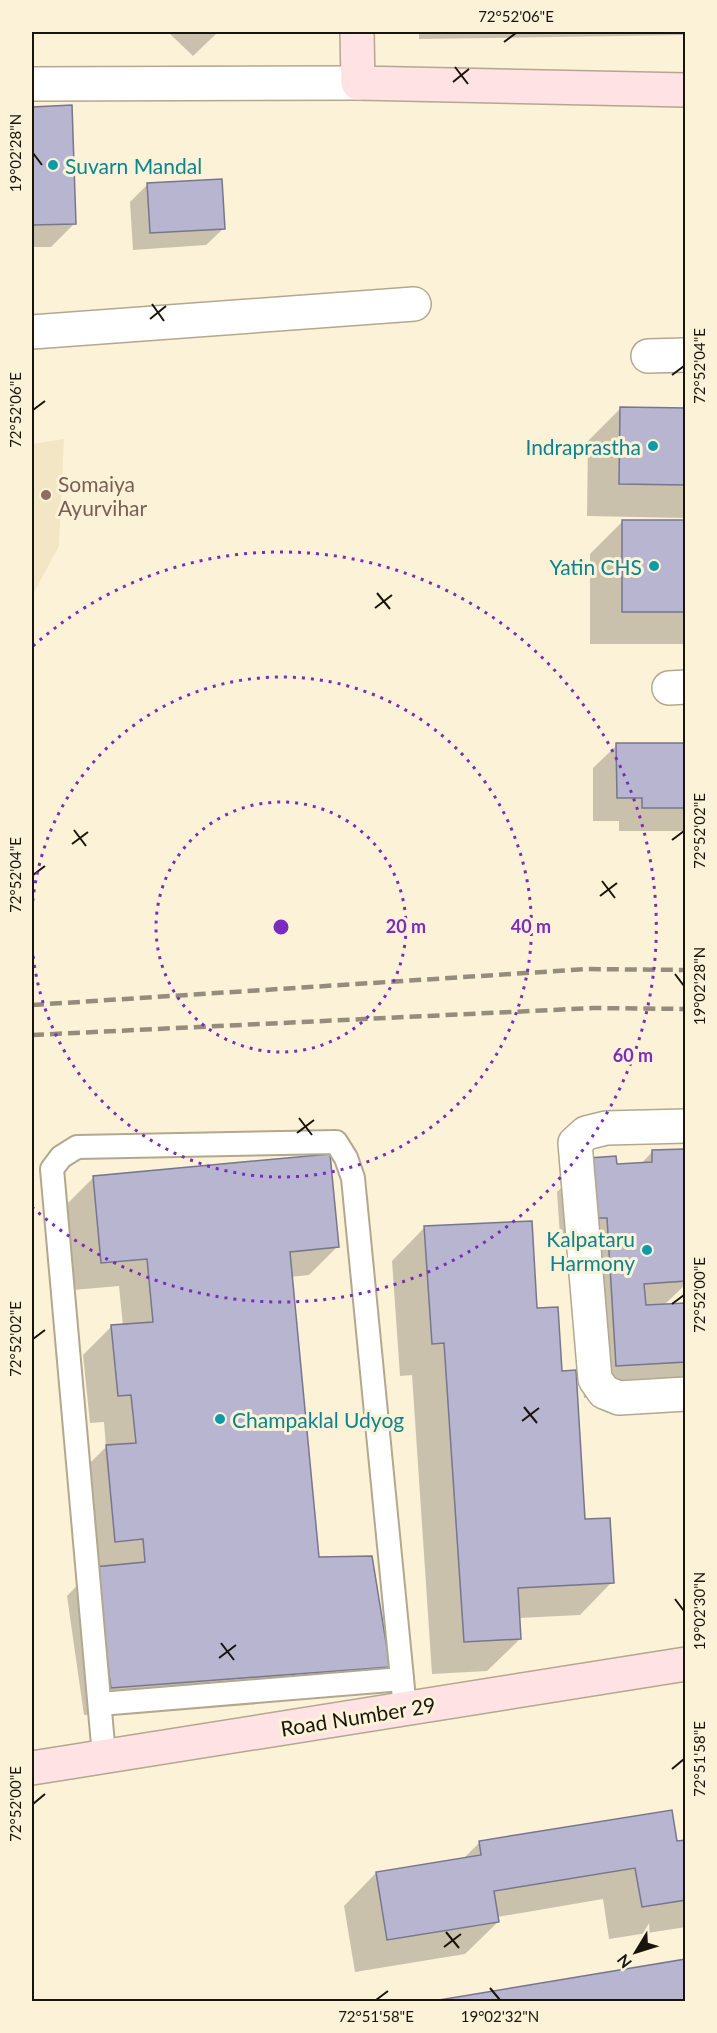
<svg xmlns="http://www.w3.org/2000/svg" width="717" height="2033" font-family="Lato,sans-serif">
  <rect width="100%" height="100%" fill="#fcf2d8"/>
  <polygon fill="#f3e6c4" points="64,439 59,546 32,596 32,444"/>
  <g fill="#0003">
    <polygon points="168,32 218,32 193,56"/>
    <polygon points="419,32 686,32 686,35 419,39"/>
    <polygon points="70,107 75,223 51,247 32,247 32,108"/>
    <polygon points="148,184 224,228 206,245 133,250 130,202"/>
    <polygon points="621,408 686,409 686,518 587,516 588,441"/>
    <polygon points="686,521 686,644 590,644 590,554 622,522"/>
    <polygon points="617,745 686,745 686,831 619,831 619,821 593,821 593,768"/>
    <polygon points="652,1152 686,1184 686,1284 664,1305 686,1304 686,1382 675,1392 584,1398 575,1250 561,1250 557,1192 590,1160 615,1166 640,1165"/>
    <polygon points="93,1178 337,1247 309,1275 290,1277 318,1559 388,1666 360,1694 84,1715 67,1596 94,1568 79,1474 106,1447 104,1422 90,1423 83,1355 111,1327 123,1326 119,1286 73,1290 65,1206"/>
    <polygon points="424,1228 561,1372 583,1521 612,1582 580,1615 518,1618 520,1639 487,1671 432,1674 412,1375 400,1376 392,1261"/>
    <polygon points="686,1841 686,1927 609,1939 603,1899 497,1917 498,1922 465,1954 355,1972 344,1906 376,1873 463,1859 479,1843"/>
  </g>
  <g fill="#b7b5cf" stroke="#77768d" stroke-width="1.5">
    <polygon points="72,105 76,224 32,225 32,107"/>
    <polygon points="222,179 225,229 150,233 147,183"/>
    <polygon points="620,407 686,408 686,485 619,484"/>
    <rect x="622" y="520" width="64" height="92"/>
    <polygon points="616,743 686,743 686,808 642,808 642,798 617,798"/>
    <polygon points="684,1149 686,1281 644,1284 646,1305 686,1303 686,1362 616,1366 607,1218 593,1218 589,1158 616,1156 617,1164 652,1162 652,1150"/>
    <polygon points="330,1154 339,1247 290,1252 319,1557 372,1556 390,1667 111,1688 94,1567 145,1562 143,1539 115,1542 106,1445 136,1443 131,1395 118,1396 111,1325 153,1322 147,1259 101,1263 93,1176"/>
    <polygon points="532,1221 537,1308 558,1307 562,1371 576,1370 585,1519 610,1518 614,1583 518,1588 521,1639 464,1642 444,1343 432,1344 424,1226"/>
    <polygon points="672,1810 677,1841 686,1840 686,1900 642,1907 635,1868 494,1891 499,1922 387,1940 376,1872 481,1855 479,1841"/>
    <polygon points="686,1959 686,2002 427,2002"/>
  </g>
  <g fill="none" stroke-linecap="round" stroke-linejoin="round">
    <defs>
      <g id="lane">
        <polyline points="100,1704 402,1679"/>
        <polyline points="104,1756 52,1169 61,1157 77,1147 336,1142 346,1158 353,1178 405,1709"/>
      </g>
      <g id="street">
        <polyline points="32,84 358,83"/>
        <polyline points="32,332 414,304"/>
        <polyline points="648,356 686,355"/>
        <polyline points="669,688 686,687"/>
        <polyline points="686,1126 606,1128 586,1133 575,1143 595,1379 604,1392 619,1398 686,1394"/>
      </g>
      <g id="secondary">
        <polyline points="357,32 358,83 686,90"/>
        <polyline points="32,1768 686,1664"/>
      </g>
    </defs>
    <use href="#lane" stroke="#b2a88f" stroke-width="26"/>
    <use href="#street" stroke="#b2a88f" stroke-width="36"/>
    <use href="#secondary" stroke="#b2a88f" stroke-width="36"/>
    <use href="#lane" stroke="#fff" stroke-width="22"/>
    <use href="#street" stroke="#fff" stroke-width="33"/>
    <use href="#secondary" stroke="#ffe2e3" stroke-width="33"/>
    <g stroke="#958d7b" stroke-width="4.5" stroke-dasharray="12 6" stroke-linecap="butt">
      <polyline points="32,1005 588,969 686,970"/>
      <polyline points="32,1035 593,1008 686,1009"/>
    </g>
  </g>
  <path fill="none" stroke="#19150c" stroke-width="2" d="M504,42L516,33M455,67L468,84M453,82L469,69M33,153L42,165M152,304L164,321M150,319L166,306M672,375L684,366M33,410L45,401M377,593L390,609M375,608L392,595M74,830L86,846M672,840L684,831M72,844L88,832M33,875L45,866M602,881L615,898M600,896L617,883M675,974L684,986M299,1118L312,1135M297,1133L314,1120M672,1304L684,1295M33,1339L45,1330M524,1407L537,1423M522,1421L539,1408M675,1599L684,1611M221,1643L234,1660M219,1658L236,1645M672,1769L684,1759M33,1804L45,1794M446,1932L459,1948M444,1947L461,1934M490,1988L500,2000M376,2000L388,1991"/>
  <g fill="none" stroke="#7b2cbf" stroke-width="3" stroke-dasharray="3 6">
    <circle cx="281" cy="927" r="125"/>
    <path d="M32 910A250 250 0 1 1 32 944"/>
    <path d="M33 646A375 375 0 1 1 33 1208"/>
  </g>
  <g fill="#0f9aa8" stroke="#fcf2d8" stroke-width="2">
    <circle cx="53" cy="165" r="6"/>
    <circle cx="653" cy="446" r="6"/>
    <circle cx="654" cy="566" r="6"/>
    <circle cx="647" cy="1250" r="6"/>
    <circle cx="220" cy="1419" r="6"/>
  </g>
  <circle fill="#8d6e63" stroke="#fcf2d8" stroke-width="2" cx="46" cy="495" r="6"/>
  <g text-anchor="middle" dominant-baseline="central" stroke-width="6" stroke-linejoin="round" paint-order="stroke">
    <g font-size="21" fill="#0d838f" stroke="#fcf2d8" text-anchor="end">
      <text x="65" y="165" text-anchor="start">Suvarn Mandal</text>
      <text x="641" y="446">Indraprastha</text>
      <text x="642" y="566">Yatin CHS</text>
      <text x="635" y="1238">Kalpataru<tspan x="635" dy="24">Harmony</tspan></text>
      <text x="232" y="1419" text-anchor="start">Champaklal Udyog</text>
    </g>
    <g font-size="21" fill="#785e54" stroke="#fcf2d8" text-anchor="start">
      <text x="58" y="483">Somaiya<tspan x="58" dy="24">Ayurvihar</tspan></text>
    </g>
    <g font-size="21" fill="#19150c" stroke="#fcf2d8">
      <text transform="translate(358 1716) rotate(-9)">Road Number 29</text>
    </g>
  </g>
  <circle cx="281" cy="927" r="9" fill="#7b2cbf" stroke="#fcf2d8" stroke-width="3"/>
  <g font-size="18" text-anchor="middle" font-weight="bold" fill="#7b2cbf" stroke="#fcf2d8" stroke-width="6" stroke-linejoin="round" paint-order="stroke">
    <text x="406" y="933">20 m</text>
    <text x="531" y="933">40 m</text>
    <text x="633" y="1062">60 m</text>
  </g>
  <rect width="717" height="2033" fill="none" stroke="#fcf2d8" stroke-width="66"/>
  <g transform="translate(636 1952) rotate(232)" stroke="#fcf2d8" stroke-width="4.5" paint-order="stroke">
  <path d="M0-4.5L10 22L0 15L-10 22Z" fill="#19150c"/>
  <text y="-9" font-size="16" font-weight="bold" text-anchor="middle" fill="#19150c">N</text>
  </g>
  <rect x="33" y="33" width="651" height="1967" fill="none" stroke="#19150c" stroke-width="2"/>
  <g font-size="15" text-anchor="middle" fill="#19150c">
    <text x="516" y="22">72°52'06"E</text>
    <text transform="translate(16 153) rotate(-90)" y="5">19°02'28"N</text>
    <text transform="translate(700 366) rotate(-90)" y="5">72°52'04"E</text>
    <text transform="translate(16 410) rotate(-90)" y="5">72°52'06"E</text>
    <text transform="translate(700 831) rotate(-90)" y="5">72°52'02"E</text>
    <text transform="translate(16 875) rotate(-90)" y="5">72°52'04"E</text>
    <text transform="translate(700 986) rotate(-90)" y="5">19°02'28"N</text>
    <text transform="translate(700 1295) rotate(-90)" y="5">72°52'00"E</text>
    <text transform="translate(16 1339) rotate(-90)" y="5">72°52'02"E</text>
    <text transform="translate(700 1611) rotate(-90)" y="5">19°02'30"N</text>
    <text transform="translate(700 1759) rotate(-90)" y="5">72°51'58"E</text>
    <text transform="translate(16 1804) rotate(-90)" y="5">72°52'00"E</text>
    <text x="376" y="2022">72°51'58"E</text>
    <text x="500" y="2022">19°02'32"N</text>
  </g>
</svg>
